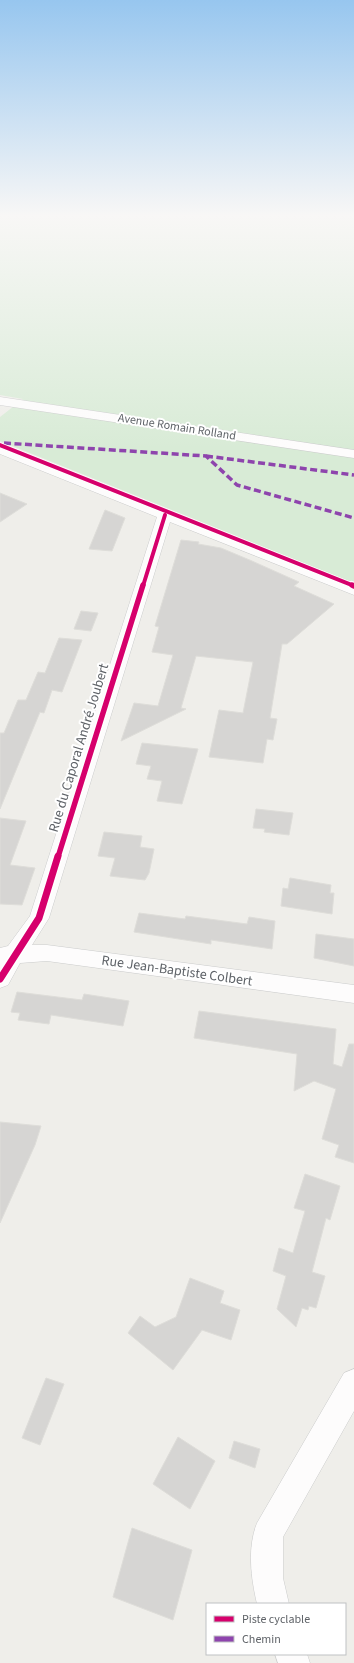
<svg xmlns="http://www.w3.org/2000/svg" width="354" height="1663" font-family="'Source Sans 3',sans-serif">
  <rect width="100%" height="100%" fill="#efeeea"/>
  <polygon fill="#d8ebd6" points="0,216 354,216 354,583 0,441 0,417 23,399 0,395"/>
  <g fill="#d6d5d3" stroke="#deddd9">
    <polygon points="0,493 27,504 0,522"/>
    <polygon points="105,510 125,518 112,551 89,549"/>
    <polygon points="181,540 199,542 198,544 221,548 252,561 299,582 294,586 334,604 287,644 282,644 270,718 277,719 273,740 267,739 263,763 209,757 219,710 243,713 253,662 196,656 181,708 186,709 121,741 134,703 158,706 173,655 152,652 159,627 155,626"/>
    <polygon points="81,611 98,613 91,631 74,629"/>
    <polygon points="59,638 82,640 62,692 52,690 44,713 40,712 0,809 0,733 4,733 18,700 26,700 38,672 45,673"/>
    <polygon points="142,743 198,749 182,804 157,801 162,781 147,779 151,766 136,764"/>
    <polygon points="256,809 293,813 289,835 264,832 265,829 253,828"/>
    <polygon points="0,818 26,821 10,865 35,868 22,905 0,904"/>
    <polygon points="104,832 142,836 140,847 154,849 149,873 145,880 110,876 115,858 98,856"/>
    <polygon points="290,878 331,885 330,893 334,893 332,914 281,906 283,888 288,889"/>
    <polygon points="139,913 185,919 186,916 247,924 249,917 275,921 272,949 211,940 211,944 134,932"/>
    <polygon points="316,934 354,939 354,966 314,958"/>
    <polygon points="17,992 82,1000 84,994 129,1001 123,1026 51,1015 49,1024 18,1020 20,1013 11,1012"/>
    <polygon points="199,1011 336,1029 333,1064 342,1067 349,1044 354,1044 354,1163 335,1157 339,1145 322,1139 336,1089 314,1081 294,1091 297,1054 194,1038"/>
    <polygon points="0,1122 41,1126 35,1145 0,1223"/>
    <polygon points="305,1174 340,1186 330,1220 326,1218 312,1272 325,1276 316,1308 309,1306 308,1310 302,1308 296,1327 277,1309 286,1276 273,1271 279,1248 293,1253 305,1211 294,1208"/>
    <polygon points="190,1278 224,1291 220,1303 240,1310 231,1340 202,1330 173,1370 128,1333 140,1316 155,1327 176,1317"/>
    <polygon points="46,1378 64,1384 40,1445 22,1438"/>
    <polygon points="178,1437 215,1461 190,1509 153,1484"/>
    <polygon points="234,1441 260,1449 255,1468 229,1458"/>
    <polygon points="132,1528 192,1550 173,1620 113,1597"/>
  </g>
  <g fill="none" stroke-linecap="round" stroke-linejoin="round">
    <defs>
      <g id="minor">
        <polygon points="0,446 354,585 354,595 170,522 49,918 32,945 47,945 354,985 354,1003 47,961 20,963 8,985 0,988 0,948 8,946 30,916 157,517 0,454"/>
        <path d="M354,1369V1411L283,1537V1578L289,1604H257C251,1578 247,1548 257,1523L344,1373Z"/>
        <polygon points="275,1654 307,1654 310,1663 278,1663"/>
      </g>
      <polygon id="secondary" points="0,397 354,450 354,458 0,405"/>
    </defs>
    <use href="#minor" stroke="#cbcccc" stroke-width="1"/>
    <use href="#secondary" stroke="#cacacb" stroke-width="1"/>
    <use href="#minor" fill="#fdfcfc" fill-rule="evenodd"/>
    <use href="#secondary" fill="#fdfcfc" fill-rule="evenodd"/>
    <g stroke="#8e44ad" stroke-width="3.5" stroke-dasharray="7 3.5" stroke-linecap="butt">
      <polyline points="4,443 206,456 237,485 354,518"/>
      <polyline points="206,456 354,475"/>
    </g>
    <defs>
      <g id="cycleway-far2">
        <polyline points="0,445 354,586"/>
        <polyline points="143,586 165,515"/>
      </g>
      <g id="cycleway-far1">
        <polyline points="352,585 354,586"/>
        <polyline points="58,857 143,585"/>
      </g>
      <polyline id="cycleway" points="0,979 39,918 58,856"/>
    </defs>
    <use href="#cycleway-far2" stroke="#fff" stroke-width="5.5"/>
    <use href="#cycleway-far1" stroke="#fff" stroke-width="8"/>
    <use href="#cycleway" stroke="#fff" stroke-width="10"/>
    <use href="#cycleway-far2" stroke="#d6006c" stroke-width="4"/>
    <use href="#cycleway-far1" stroke="#d6006c" stroke-width="5.5"/>
    <use href="#cycleway" stroke="#d6006c" stroke-width="7"/>
  </g>
  <linearGradient id="sky" x2="0" y2="1"><stop stop-color="#97c6ef"/><stop offset="0.48" stop-color="#f8f7f6"/><stop offset="1" stop-color="#f8f7f6" stop-opacity="0"/></linearGradient>
  <rect width="354" height="449" fill="url(#sky)"/>
  <g text-anchor="middle" dominant-baseline="central" stroke-width="4" stroke-linejoin="round" paint-order="stroke">
    <g font-size="12" fill="#5f6368" stroke="#fff">
      <text transform="translate(177 427) rotate(9)">Avenue Romain Rolland</text>
    </g>
    <g font-size="14" fill="#5f6368" stroke="#fff">
      <text transform="translate(79 748) rotate(-73)">Rue du Caporal André Joubert</text>
      <text transform="translate(177 971) rotate(8)">Rue Jean-Baptiste Colbert</text>
    </g>
  </g>
  <rect x="206" y="1603" width="140" height="52" fill="#ffffff" stroke="#bfc1c3"/>
  <rect x="214" y="1616" width="20" height="6" fill="#d6006c" stroke="#bfc1c3"/>
  <text x="242" y="1623" font-size="12" fill="#5f6368">Piste cyclable</text>
  <rect x="214" y="1636" width="20" height="6" fill="#8e44ad" stroke="#bfc1c3"/>
  <text x="242" y="1643" font-size="12" fill="#5f6368">Chemin</text>
</svg>
